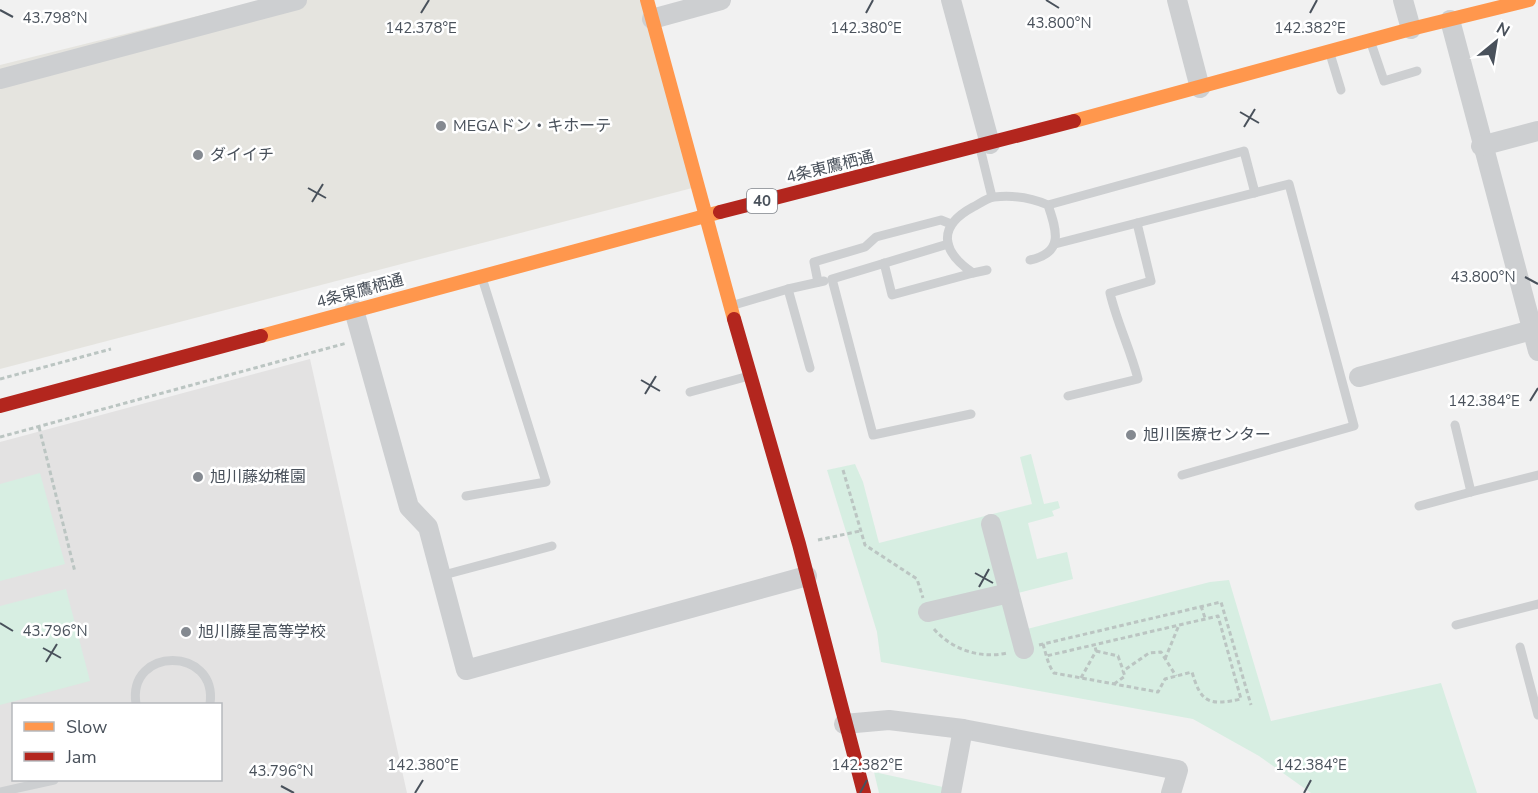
<svg xmlns="http://www.w3.org/2000/svg" width="1538" height="793" font-family="'Nunito Sans','Noto Sans JP',sans-serif">
  <rect width="100%" height="100%" fill="#f1f1f1"/>
  <polygon fill="#e5e4df" points="262,0 647,0 696,187 0,369 0,65"/>
  <path fill="#e3e2e2" fill-rule="evenodd" d="M310,359L407,793H0V442ZM14,704H220V780H14Z"/>
  <g fill="#d7eee2">
    <polygon points="1031,454 1044,504 1058,501 1060,508 1052,511 1054,516 1028,523 1037,559 1067,552 1073,579 1018,593 1027,629 1210,582 1229,580 1271,721 1441,683 1477,793 1311,793 1259,756 1193,719 881,662 877,632 827,470 855,464 863,482 879,543 1032,504 1020,457"/>
    <polygon points="40,473 65,564 0,581 0,484"/>
    <polygon points="66,589 90,681 0,705 0,606"/>
    <polygon points="874,772 952,789 951,793 879,793"/>
  </g>
  <g fill="none" stroke-linecap="round" stroke-linejoin="round">
    <g stroke="#bbc5c2" stroke-width="3" stroke-dasharray="4.5 3" stroke-linecap="butt">
      <polyline points="0,379 111,349"/>
      <polyline points="39,427 75,572"/>
      <polyline points="0,437 347,343"/>
      <polyline points="843,470 865,545 917,579 923,598"/>
      <polyline points="818,540 860,531"/>
      <polyline points="1201,606 1205,618"/>
      <path d="M934,629C952,650 981,659 1007,653"/>
      <path d="M1043,644C1046,654 1048,665 1054,673L1158,692L1165,679L1192,672C1201,703 1209,706 1241,699L1218,616L1046,656"/>
      <polyline points="1039,645 1221,602 1251,705"/>
      <polyline points="1096,651 1118,656 1123,670"/>
      <polyline points="1165,659 1179,625"/>
      <polyline points="1081,678 1096,651 1095,646"/>
      <polyline points="1114,684 1125,676 1123,671 1149,653 1161,652 1176,676"/>
    </g>
    <g stroke="#cdcfd1" stroke-width="9">
      <polyline points="1372,46 1384,81 1417,71"/>
      <polyline points="1331,57 1341,90"/>
      <polyline points="981,152 992,197"/>
      <polyline points="1048,205 1244,151 1255,193"/>
      <polyline points="948,244 832,279 873,435 971,414"/>
      <polyline points="1055,244 1289,184 1354,426 1182,475"/>
      <polyline points="884,263 892,295 973,273"/>
      <path d="M987,270L973,273C942,252 936,227 973,207C979,204 987,198 994,197C1012,195 1032,198 1048,205C1057,231 1064,253 1030,260"/>
      <polyline points="818,282 814,262 865,247 876,237 941,220 951,224"/>
      <polyline points="788,289 824,281"/>
      <polyline points="734,305 788,289 810,368"/>
      <polyline points="690,392 749,376"/>
      <path d="M1068,396L1138,379C1130,348 1117,323 1110,293L1151,281L1137,223"/>
      <polyline points="1455,425 1471,492 1538,475"/>
      <polyline points="466,496 546,482 483,281"/>
      <polyline points="1419,506 1471,492"/>
      <polyline points="440,576 552,546"/>
      <polyline points="1456,625 1538,604"/>
      <polyline points="1520,647 1538,715"/>
      <path d="M136,704C127,646 218,646 210,704"/>
      <polyline points="0,792 54,780"/>
    </g>
    <g stroke="#cdcfd1" stroke-width="20">
      <polyline points="951,0 990,144"/>
      <polyline points="1177,0 1200,88"/>
      <polyline points="1403,0 1411,29"/>
      <polyline points="652,19 721,0"/>
      <polyline points="1450,20 1538,351"/>
      <polyline points="0,79 297,0"/>
      <polyline points="1481,146 1538,131"/>
      <polyline points="354,310 409,507 428,527 466,670 807,576"/>
      <polyline points="1359,377 1532,330"/>
      <polyline points="991,524 1024,649"/>
      <polyline points="928,612 1009,593"/>
      <polyline points="844,724 889,720 963,729 1178,770 1171,793"/>
      <polyline points="951,793 963,729"/>
    </g>
    <g stroke="#ff974d" stroke-width="14">
      <polyline points="647,0 734,319"/>
      <polyline points="1074,121 1411,29 1529,0"/>
      <polyline points="261,336 720,212"/>
    </g>
    <g stroke="#b3261e" stroke-width="14">
      <polyline points="720,212 1074,121"/>
      <polyline points="734,319 799,544 864,793"/>
      <polyline points="0,406 261,336"/>
    </g>
  </g>
  <path fill="none" stroke="#49515b" stroke-width="2" d="M1046,0L1059,8M0,10L13,17M421,13L429,0M866,13L873,0M1310,13L1317,0M1240,112L1259,123M1244,127L1255,109M308,188L326,198M312,202L323,184M1525,277L1538,284M641,380L660,391M645,394L656,376M1530,401L1538,388M975,573L993,583M979,587L989,569M0,623L13,631M43,648L61,658M46,662L57,644M281,786L294,793M415,793L423,780M860,793L867,780M1304,793L1311,780"/>
  <g fill="#848990" stroke="#fff" stroke-width="2">
    <circle cx="441" cy="126" r="6"/>
    <circle cx="198" cy="155" r="6"/>
    <circle cx="1131" cy="435" r="6"/>
    <circle cx="198" cy="477" r="6"/>
    <circle cx="186" cy="632" r="6"/>
  </g>
  <g text-anchor="middle" dominant-baseline="central" stroke-width="5" stroke-linejoin="round" paint-order="stroke">
    <rect fill="#fff" stroke="#80858c" stroke-width="1.5" x="747" y="189" width="30" height="24" rx="4.5"/>
    <g font-size="15" font-weight="bold" fill="#49515b">
      <text x="762" y="201">40</text>
    </g>
    <g font-size="16" fill="#49515b" stroke="#fff" text-anchor="start">
      <text x="453" y="126">MEGAドン・キホーテ</text>
      <text x="210" y="155">ダイイチ</text>
      <text x="1143" y="435">旭川医療センター</text>
      <text x="210" y="477">旭川藤幼稚園</text>
      <text x="198" y="632">旭川藤星高等学校</text>
    </g>
    <g font-size="16" fill="#49515b" stroke="#fff">
      <text transform="translate(830 167) rotate(-14)">4条東鷹栖通</text>
      <text transform="translate(360 291) rotate(-15)">4条東鷹栖通</text>
    </g>
  </g>
  <g font-size="15" text-anchor="middle" fill="#49515b" stroke="#fff" stroke-width="5" stroke-linejoin="round" paint-order="stroke">
    <text x="55" y="23">43.798°N</text>
    <text x="1059" y="28">43.800°N</text>
    <text x="421" y="33">142.378°E</text>
    <text x="866" y="33">142.380°E</text>
    <text x="1310" y="33">142.382°E</text>
    <text x="1483" y="282">43.800°N</text>
    <text x="1484" y="406">142.384°E</text>
    <text x="55" y="636">43.796°N</text>
    <text x="423" y="770">142.380°E</text>
    <text x="867" y="770">142.382°E</text>
    <text x="1311" y="770">142.384°E</text>
    <text x="281" y="776">43.796°N</text>
  </g>
  <rect x="12" y="703" width="210" height="78" fill="#ffffff" stroke="#b6b9bd" stroke-width="1.5"/>
  <rect x="24" y="722" width="30" height="9" fill="#ff974d" stroke="#b6b9bd" stroke-width="1.5"/>
  <text x="66" y="733" font-size="18" fill="#49515b">Slow</text>
  <rect x="24" y="752" width="30" height="9" fill="#b3261e" stroke="#b6b9bd" stroke-width="1.5"/>
  <text x="66" y="763" font-size="18" fill="#49515b">Jam</text>
  <g transform="translate(1496 42) rotate(30)" stroke="#ffffff" stroke-width="4.5" paint-order="stroke">
  <path d="M0-4.5L10 22L0 15L-10 22Z" fill="#49515b"/>
  <text y="-9" font-size="16" font-weight="bold" text-anchor="middle" fill="#49515b">N</text>
  </g>
</svg>
